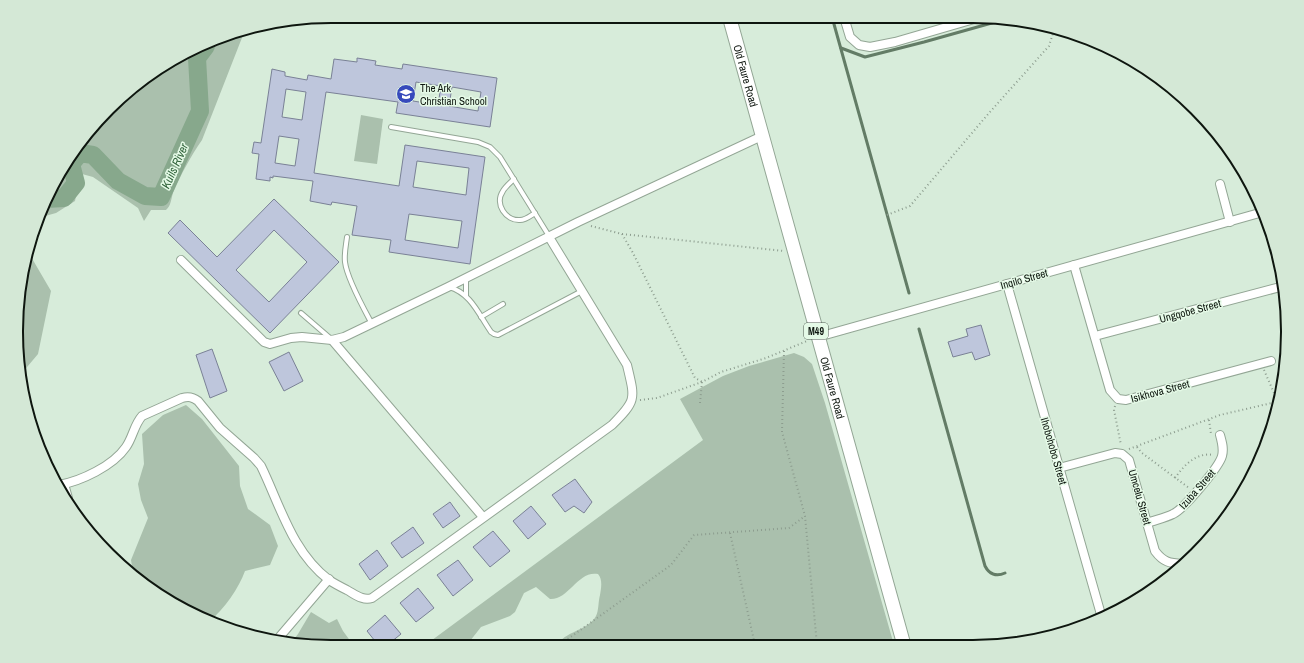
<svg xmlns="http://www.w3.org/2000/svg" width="1304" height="663" font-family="'Archivo Narrow',sans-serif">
  <rect width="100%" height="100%" fill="#d7ecda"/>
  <g fill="#aac0ad">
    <path d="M245,30L202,140C191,156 181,174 173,193C171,199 171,206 166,210H151L144,221L138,208L93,177L82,174L79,181L75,201L56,213L38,218L40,211L69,156L139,81L230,33Z"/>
    <polygon points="361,115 383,119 377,164 354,161"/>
    <polygon points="30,245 30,255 51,291 38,354 22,373 19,374 22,270"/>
    <path d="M794,353L804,357L812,364L825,403L894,645L557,646C564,631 588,631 596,616C599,610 598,602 600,595C601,588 603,580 598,574C578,570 569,600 550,599L536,587L524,593L515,612L510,616L481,627L470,641L461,646H424L703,440L680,399L723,376L749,366Z"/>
    <path d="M186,405L202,419L239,466L240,486L248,509L270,525L278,546L270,565L245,571C239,588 224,609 210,621L192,615L133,572L131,560L148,518L141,500L138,484L144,464L142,434L163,415Z"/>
    <polygon points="311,612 329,623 337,619 343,631 354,646 311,646 291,643 298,634"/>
  </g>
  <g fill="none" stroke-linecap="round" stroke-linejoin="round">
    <g stroke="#637c66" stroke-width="3">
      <polyline points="832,17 909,293"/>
      <polyline points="841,48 865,57 924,42 1006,19"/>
      <path d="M919,329L985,566C989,574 996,577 1005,573"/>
    </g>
    <polyline stroke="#87a88c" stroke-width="18" points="46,199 64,198 76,183 71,164 80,153 93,155 118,181 145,196 161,197 200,111 197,58 206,46"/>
  </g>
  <g fill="#bec6dc" stroke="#7a8196" fill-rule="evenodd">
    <path d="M357,58L376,61L375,65L402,69L403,64L497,78L490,127L396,113L398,102L326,92L314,173L399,186L405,145L485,157L470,264L389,252L391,240L352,235L357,206L332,202L331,205L310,201L313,181L273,176V178L270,177V181L256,179L259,154L252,153L254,142L261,143L272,69L285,72V76L307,80L308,75L331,79L334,59L357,62ZM416,82L441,86L438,105L413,101ZM452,87L481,92L478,111L449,106ZM286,89L306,92L302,120L282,117ZM279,136L299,139L295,166L275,163ZM417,161L469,168L466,195L413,187ZM409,214L462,221L458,248L405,240Z"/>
    <path d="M274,199L339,262L270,333L168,233L180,220L217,257ZM274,230L307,262L269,302L236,270Z"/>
    <polygon points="981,325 990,355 975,360 972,352 953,357 948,342 968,336 966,329"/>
    <polygon points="212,349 227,391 210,398 196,355"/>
    <polygon points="289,352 303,381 284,391 269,362"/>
    <polygon points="575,479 592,502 584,513 574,506 565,512 552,495"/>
    <polygon points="450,502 460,516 443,528 433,514"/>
    <polygon points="531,506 546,524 528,539 513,521"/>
    <polygon points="413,527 424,543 402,558 391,543"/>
    <polygon points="493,531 510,551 490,567 473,547"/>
    <polygon points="377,550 388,566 370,580 359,564"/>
    <polygon points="458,560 473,580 453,596 437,575"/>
    <polygon points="418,588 434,608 416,622 400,603"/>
    <polygon points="385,615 401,634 386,646 379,646 367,631"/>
  </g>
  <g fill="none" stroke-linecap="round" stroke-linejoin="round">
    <defs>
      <g id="lane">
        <polyline points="391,127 478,142 490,147 500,157 549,236"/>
        <path d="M514,179C510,183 505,187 503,191C494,204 506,221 520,220C526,220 530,216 535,213"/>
        <path d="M347,237C346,245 344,254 345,262C347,279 364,309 372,324"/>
        <polyline points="466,279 466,296"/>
        <path d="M449,287C471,293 479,315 491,332L494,334L498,335L582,291"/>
        <polyline points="301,313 330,338"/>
        <polyline points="481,317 503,304"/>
      </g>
      <g id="street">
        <polyline points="844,17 850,37 859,45 870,47 895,42 981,17"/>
        <polyline points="1220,184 1230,222"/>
        <polyline points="181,260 264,342 270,344 291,338 302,337 332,340 344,337 448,287 578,222 762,136"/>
        <polyline points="1074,265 1110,390 1118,399 1126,400 1271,361"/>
        <polyline points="1007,284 1102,618"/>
        <polyline points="1095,336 1284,286"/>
        <polyline points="818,337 1263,212"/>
        <polyline points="332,340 483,517"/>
        <path d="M1059,468L1115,453L1122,454L1129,460L1155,551C1164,563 1170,563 1184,564"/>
        <polyline points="64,484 68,498"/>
        <path d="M59,485C81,481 113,466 126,447C133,437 134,425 142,416L182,398C189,396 193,397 198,401L220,428L254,458L261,466C280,505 292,552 329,580C335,584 341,587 347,590C356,595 363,601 372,598L612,425C637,400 635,399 627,365L549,237"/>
        <path d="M1147,523C1155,520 1165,518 1173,514C1184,509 1219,467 1222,456C1224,449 1222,442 1220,435"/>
        <polyline points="276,641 329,579"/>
      </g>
      <g id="primary">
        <path id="s1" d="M729,16L904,645"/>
      </g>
    </defs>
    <use href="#lane" stroke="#93a695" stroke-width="6"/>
    <use href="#street" stroke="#93a695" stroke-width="10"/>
    <use href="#primary" stroke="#93a695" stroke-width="15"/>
    <g stroke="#8d9d8f" stroke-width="2" stroke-dasharray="1 3" stroke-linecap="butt">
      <polyline points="887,215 910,206 989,113 1049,46 1055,27"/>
      <polyline points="591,226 622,234 633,253 695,378 702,382"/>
      <polyline points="622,234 784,251"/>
      <polyline points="784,351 782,432 805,516 817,645"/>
      <polyline points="1264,370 1274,393 1278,408"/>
      <polyline points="640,400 657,398 702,382"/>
      <polyline points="700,403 702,382 721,372 766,358 807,341"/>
      <polyline points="1115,406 1114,410 1121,445"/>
      <polyline points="1209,420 1211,434"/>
      <polyline points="1137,447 1142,453 1189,488"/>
      <polyline points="1129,449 1220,415 1276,402"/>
      <path d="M1175,478C1184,465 1197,452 1213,455"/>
      <polyline points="730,533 755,645"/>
      <polyline points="558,646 671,565 694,535 789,528 805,516"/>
    </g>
    <use href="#lane" stroke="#fff" stroke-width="4"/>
    <use href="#street" stroke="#fff" stroke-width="8"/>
    <use href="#primary" stroke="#fff" stroke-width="13"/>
  </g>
  <defs>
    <symbol id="school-disc" viewBox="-11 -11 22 22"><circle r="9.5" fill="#374abc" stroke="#e5fae7"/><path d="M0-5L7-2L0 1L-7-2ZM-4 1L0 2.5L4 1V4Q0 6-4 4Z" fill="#fff"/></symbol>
  </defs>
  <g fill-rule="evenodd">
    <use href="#school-disc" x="395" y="83" width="22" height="22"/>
  </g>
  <g text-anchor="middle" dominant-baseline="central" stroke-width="3" stroke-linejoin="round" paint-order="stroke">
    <rect fill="#e5fae7" stroke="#4e5a50" stroke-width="1" x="804" y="323" width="24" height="16" rx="3"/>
    <g font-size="10" font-weight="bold" fill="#0e160f">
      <text x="816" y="331">M49</text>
    </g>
    <g font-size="11" fill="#0e160f" stroke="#e5fae7">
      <text stroke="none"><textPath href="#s1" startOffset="62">Old Faure Road</textPath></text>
      <text transform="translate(1024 279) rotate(-16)">Inqilo Street</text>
      <text transform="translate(1190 311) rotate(-15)">Ungqobe Street</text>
      <text stroke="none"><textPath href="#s1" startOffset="386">Old Faure Road</textPath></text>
      <text transform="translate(1160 391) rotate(-15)">Isikhova Street</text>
      <text transform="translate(1054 451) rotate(74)">Ihobohobo Street</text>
      <text transform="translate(1197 489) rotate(-49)">Izuba Street</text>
      <text transform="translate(1140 497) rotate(74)">Umcelu Street</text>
    </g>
    <g font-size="11" fill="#0e160f" stroke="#e5fae7" text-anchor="start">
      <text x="420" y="88">The Ark<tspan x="420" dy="13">Christian School</tspan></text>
    </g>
    <g font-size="12" font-style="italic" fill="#31633b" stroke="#e5fae7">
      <text transform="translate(175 166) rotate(-66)">Kuils River</text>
    </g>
  </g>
  <path d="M0 0H1304V663H0ZM331 23H973A308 308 0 0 1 1281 331V332A308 308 0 0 1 973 640H331A308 308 0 0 1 23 332V331A308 308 0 0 1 331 23Z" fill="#d4e8d6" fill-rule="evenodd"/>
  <path fill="none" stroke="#0e160f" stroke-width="2" d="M331 23H973A308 308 0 0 1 1281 331V332A308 308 0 0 1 973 640H331A308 308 0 0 1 23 332V331A308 308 0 0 1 331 23Z"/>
</svg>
